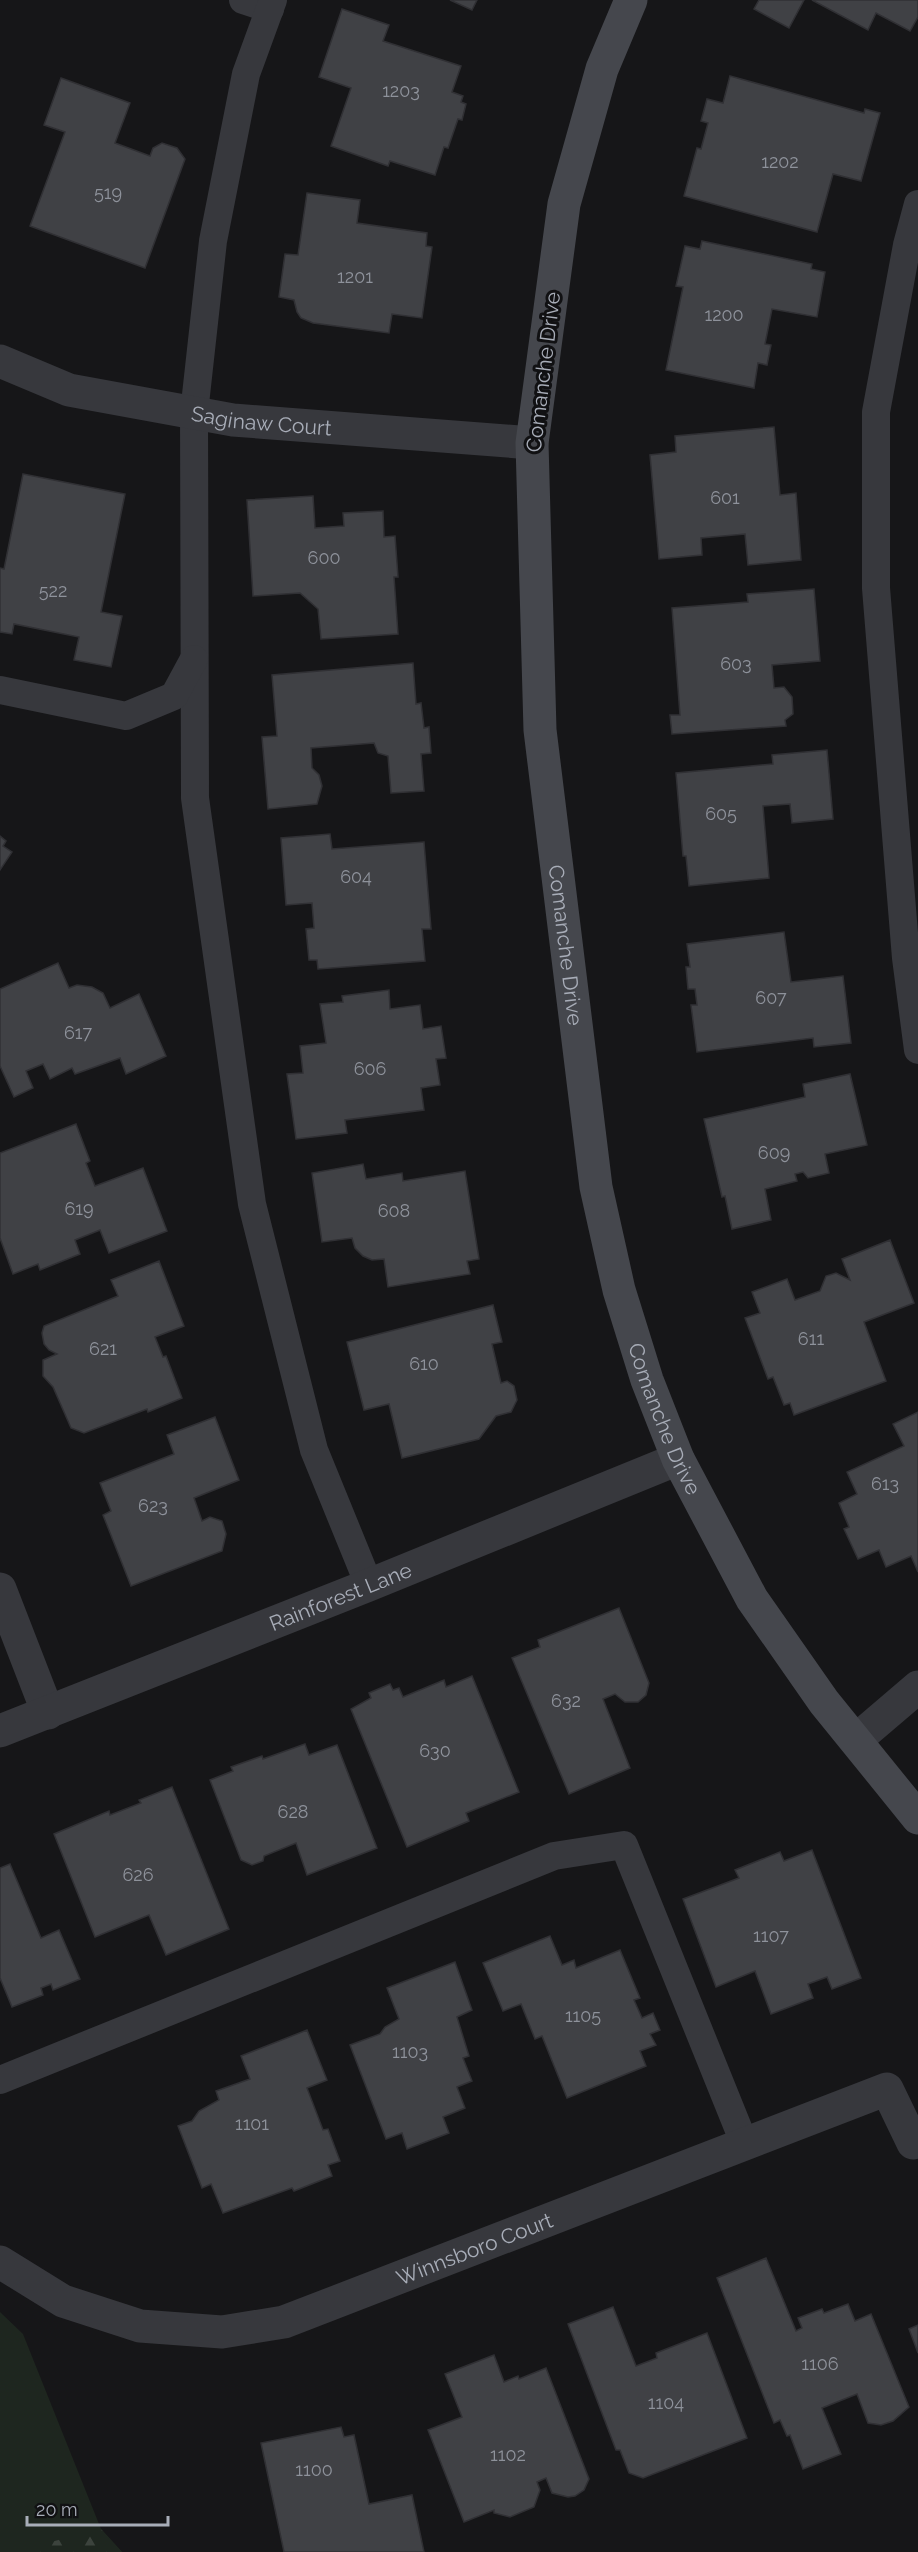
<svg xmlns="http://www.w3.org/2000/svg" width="918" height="2552" font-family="Raleway,sans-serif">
  <defs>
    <pattern id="forest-firs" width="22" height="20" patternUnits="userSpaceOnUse" patternTransform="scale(1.5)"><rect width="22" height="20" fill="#1e261f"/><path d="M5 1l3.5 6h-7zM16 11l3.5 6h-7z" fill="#3c433d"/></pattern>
  </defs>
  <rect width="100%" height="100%" fill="#161618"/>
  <polygon fill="#1e261f" points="0,2312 23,2334 101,2529 122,2552 0,2552"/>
  <polygon fill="url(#forest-firs)" points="101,2529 122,2552 12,2552"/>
  <g fill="#404145" stroke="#303034" stroke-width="1.5">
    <polygon points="450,0 477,0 472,10"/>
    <polygon points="759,0 804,0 789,28 754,9"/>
    <polygon points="812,0 918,0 918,17 910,31 876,13 868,30"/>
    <polygon points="342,9 389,25 383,41 461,66 452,92 463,96 461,102 466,104 462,120 458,119 448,148 444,147 435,175 390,161 388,166 331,146 351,88 319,77"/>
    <polygon points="730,76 864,113 865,109 880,113 861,181 833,174 817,232 684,196 697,148 701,149 708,123 701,121 707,99 723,103"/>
    <polygon points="61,78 130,103 115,143 150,156 153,148 162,143 177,148 185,159 145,268 30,226 65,132 44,125"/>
    <polygon points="307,193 360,200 357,223 427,233 426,246 432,247 422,318 392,314 389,333 313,323 301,318 297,312 294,300 279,297 285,254 298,255"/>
    <polygon points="702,241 812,264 811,269 825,272 817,317 772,309 765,344 771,345 767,365 758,363 754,388 666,370 683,287 676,286 685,246 700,249"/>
    <polygon points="774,427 780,495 796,493 801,560 748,565 745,534 701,538 702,555 659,559 650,455 676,452 675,436"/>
    <polygon points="23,474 125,494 101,612 122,616 111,667 74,660 79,637 14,624 12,634 0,632 0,568 4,569"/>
    <polygon points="313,496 315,528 344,526 343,513 383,511 384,537 395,536 398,577 394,577 398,634 321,639 318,609 300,593 253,596 247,500"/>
    <polygon points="814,589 820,661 772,665 774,688 784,687 792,697 793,714 785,720 786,726 672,734 670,715 680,715 672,608 748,602 747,594"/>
    <polygon points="413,663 416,704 421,703 424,728 429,727 431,753 421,754 424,791 391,793 388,756 378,753 374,743 311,748 312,768 319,775 322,786 317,804 268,809 262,737 277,736 272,675"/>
    <polygon points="827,750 833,819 792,823 790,804 763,806 769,878 689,886 686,856 683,856 676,773 773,764 772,755"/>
    <polygon points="330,834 332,849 424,842 431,929 422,929 425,961 318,969 317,960 309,960 306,929 314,928 312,903 286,905 281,838"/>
    <polygon points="0,836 6,841 3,846 12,852 0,870"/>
    <polygon points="784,932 791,982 843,976 851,1043 814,1047 813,1038 697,1052 691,1005 697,1005 695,989 688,989 686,967 690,967 687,944"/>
    <polygon points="58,963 69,988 77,985 92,987 103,993 110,1008 139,994 166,1056 126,1074 120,1058 75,1074 72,1068 50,1079 43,1064 26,1071 33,1088 14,1097 0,1066 0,989"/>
    <polygon points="389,990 390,1009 420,1005 423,1029 441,1026 446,1058 436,1059 440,1085 421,1088 424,1110 345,1120 347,1133 296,1139 287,1074 303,1073 300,1046 326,1043 320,1004 343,1002 342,996"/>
    <polygon points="850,1074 867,1145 825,1154 829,1173 808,1178 803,1172 795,1174 797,1181 765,1189 771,1220 732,1229 725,1196 722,1197 704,1119 805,1097 803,1084"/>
    <polygon points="76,1124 90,1161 86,1163 95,1186 143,1168 167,1231 109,1253 100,1230 75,1240 80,1254 40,1270 38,1264 13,1274 0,1238 0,1153"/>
    <polygon points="363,1164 366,1179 402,1173 403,1181 465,1171 479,1259 467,1261 470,1274 388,1287 384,1259 372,1260 363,1256 355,1248 352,1238 322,1242 312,1173"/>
    <polygon points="890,1240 914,1303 864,1322 886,1381 794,1415 790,1403 784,1405 773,1377 768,1379 745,1318 760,1313 752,1292 787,1279 795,1300 820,1291 826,1276 836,1273 850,1280 842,1259"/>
    <polygon points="159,1261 184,1326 155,1337 163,1357 166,1356 182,1398 148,1412 147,1409 84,1433 71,1428 53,1387 43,1376 43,1360 57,1354 49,1350 44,1344 42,1333 44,1326 118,1296 111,1280"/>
    <polygon points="493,1305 502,1342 492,1344 501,1383 507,1381 514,1386 517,1400 511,1412 496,1416 479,1439 402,1458 389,1404 364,1410 347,1342"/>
    <polygon points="918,1412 918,1572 911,1556 886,1567 879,1550 858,1559 844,1529 849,1527 839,1503 857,1494 847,1472 904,1446 893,1424"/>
    <polygon points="215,1417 239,1480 194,1498 202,1521 210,1517 222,1521 226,1534 222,1551 131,1586 103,1515 111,1511 100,1483 174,1454 167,1435"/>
    <polygon points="619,1608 649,1683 646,1695 638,1702 625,1702 615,1694 603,1699 630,1768 569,1794 512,1658 540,1647 538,1640"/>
    <polygon points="472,1676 519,1792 466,1813 469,1821 407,1847 351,1709 371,1698 369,1693 390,1684 393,1690 399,1688 403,1697 444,1680 446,1687"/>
    <polygon points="305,1744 309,1755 337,1745 377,1848 307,1875 296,1843 264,1856 263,1861 252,1865 241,1860 210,1780 233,1771 231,1767 262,1756 263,1759"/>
    <polygon points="172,1787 229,1929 166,1955 149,1915 95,1937 54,1834 109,1811 110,1815 141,1803 139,1800"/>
    <polygon points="812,1850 861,1978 832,1989 827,1977 808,1984 813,1998 771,2014 755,1971 716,1987 683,1899 739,1878 735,1870 780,1852 784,1861"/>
    <polygon points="10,1864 41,1938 59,1930 80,1979 53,1990 51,1984 41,1988 43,1995 12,2007 0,1978 0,1868"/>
    <polygon points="550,1936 562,1965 574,1960 576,1968 620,1950 640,1998 634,2000 642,2018 653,2013 660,2030 650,2034 656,2045 640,2051 646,2066 567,2098 542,2036 535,2039 521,2004 503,2011 483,1963"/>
    <polygon points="455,1962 472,2010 457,2017 469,2056 463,2058 472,2081 457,2087 465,2108 443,2117 449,2133 407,2149 402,2133 386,2139 350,2045 380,2034 385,2027 399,2019 387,1988"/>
    <polygon points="307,2030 327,2080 307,2088 323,2130 328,2129 340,2161 328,2165 332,2176 294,2191 292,2188 223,2213 211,2184 202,2188 178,2126 192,2121 199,2111 219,2100 216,2091 250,2079 241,2056"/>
    <polygon points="766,2258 796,2331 802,2328 798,2318 822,2309 824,2313 848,2304 855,2321 871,2314 909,2407 893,2421 881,2425 868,2423 857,2394 822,2408 841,2454 803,2469 790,2435 787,2436 780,2420 774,2423 717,2278"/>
    <polygon points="613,2307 636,2366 657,2358 656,2353 707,2333 747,2438 643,2478 629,2473 620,2450 616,2450 568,2324"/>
    <polygon points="918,2325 918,2353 909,2329"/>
    <polygon points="494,2355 504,2382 518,2376 519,2379 546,2368 589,2479 584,2490 575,2496 568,2497 552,2493 546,2478 537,2482 540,2490 534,2507 510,2517 494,2513 494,2510 464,2522 428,2430 462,2417 445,2374"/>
    <polygon points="341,2427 344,2437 354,2435 369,2504 412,2495 424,2552 284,2552 261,2443"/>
  </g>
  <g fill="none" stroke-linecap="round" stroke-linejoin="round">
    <g stroke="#37383d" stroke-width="28">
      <polyline points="243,0 270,9"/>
      <polyline points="273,0 246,74 213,241 194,413 195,798 252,1204 314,1450 369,1585"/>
      <polyline points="918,204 907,245 876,412 876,588 906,958 918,1050"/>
      <polyline points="0,690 126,716 174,696 194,659"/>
      <polyline points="0,2080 554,1856 624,1845 745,2145"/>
    </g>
    <g stroke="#37383d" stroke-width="33">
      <path id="s1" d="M0,361L69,390L233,420L532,443"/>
      <polyline points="0,1589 48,1713"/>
      <path id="s2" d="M0,1731L369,1585L678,1459"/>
      <polyline points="856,1740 918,1687"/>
      <path id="s3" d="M0,2262L63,2301L140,2326L222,2332L284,2322L887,2089L913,2143"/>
    </g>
    <path stroke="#45474d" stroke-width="33" id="s4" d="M631,0L602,69L564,204L532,443L540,730L596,1187L619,1290L647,1380L678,1459L752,1599L824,1702L918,1818"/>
  </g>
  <g text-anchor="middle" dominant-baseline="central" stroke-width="6" stroke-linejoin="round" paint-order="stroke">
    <g font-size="18" fill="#8e929b">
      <text x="401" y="90">1203</text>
      <text x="780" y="161">1202</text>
      <text x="108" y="192">519</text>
      <text x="355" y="276">1201</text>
      <text x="724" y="314">1200</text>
      <text x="725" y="497">601</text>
      <text x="324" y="557">600</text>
      <text x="53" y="590">522</text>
      <text x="736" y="663">603</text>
      <text x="721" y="813">605</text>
      <text x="356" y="876">604</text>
      <text x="771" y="997">607</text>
      <text x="78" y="1032">617</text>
      <text x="370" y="1068">606</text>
      <text x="774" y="1152">609</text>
      <text x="79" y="1208">619</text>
      <text x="394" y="1210">608</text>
      <text x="811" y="1338">611</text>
      <text x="103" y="1348">621</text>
      <text x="424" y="1363">610</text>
      <text x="885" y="1483">613</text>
      <text x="153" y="1505">623</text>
      <text x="566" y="1700">632</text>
      <text x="435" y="1750">630</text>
      <text x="293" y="1811">628</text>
      <text x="138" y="1874">626</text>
      <text x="771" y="1935">1107</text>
      <text x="583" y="2015">1105</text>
      <text x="410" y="2051">1103</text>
      <text x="252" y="2123">1101</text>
      <text x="820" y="2363">1106</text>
      <text x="666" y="2402">1104</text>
      <text x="508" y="2454">1102</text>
      <text x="314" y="2469">1100</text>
    </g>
    <g font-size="21" fill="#a8adb8" stroke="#111113">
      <text transform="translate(543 372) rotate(-83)">Comanche Drive</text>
      <text stroke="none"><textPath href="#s1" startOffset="270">Saginaw Court</textPath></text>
      <text stroke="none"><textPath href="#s4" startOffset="960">Comanche Drive</textPath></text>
      <text stroke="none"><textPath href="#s4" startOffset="1446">Comanche Drive</textPath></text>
      <text stroke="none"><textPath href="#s2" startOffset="366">Rainforest Lane</textPath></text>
      <text stroke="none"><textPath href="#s3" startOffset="504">Winnsboro Court</textPath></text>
    </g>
  </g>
  <path d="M27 2516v9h141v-9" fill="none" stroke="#a8adb8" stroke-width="3"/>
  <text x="36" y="2516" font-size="18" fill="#a8adb8" stroke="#111113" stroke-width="4.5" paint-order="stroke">20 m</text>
</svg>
